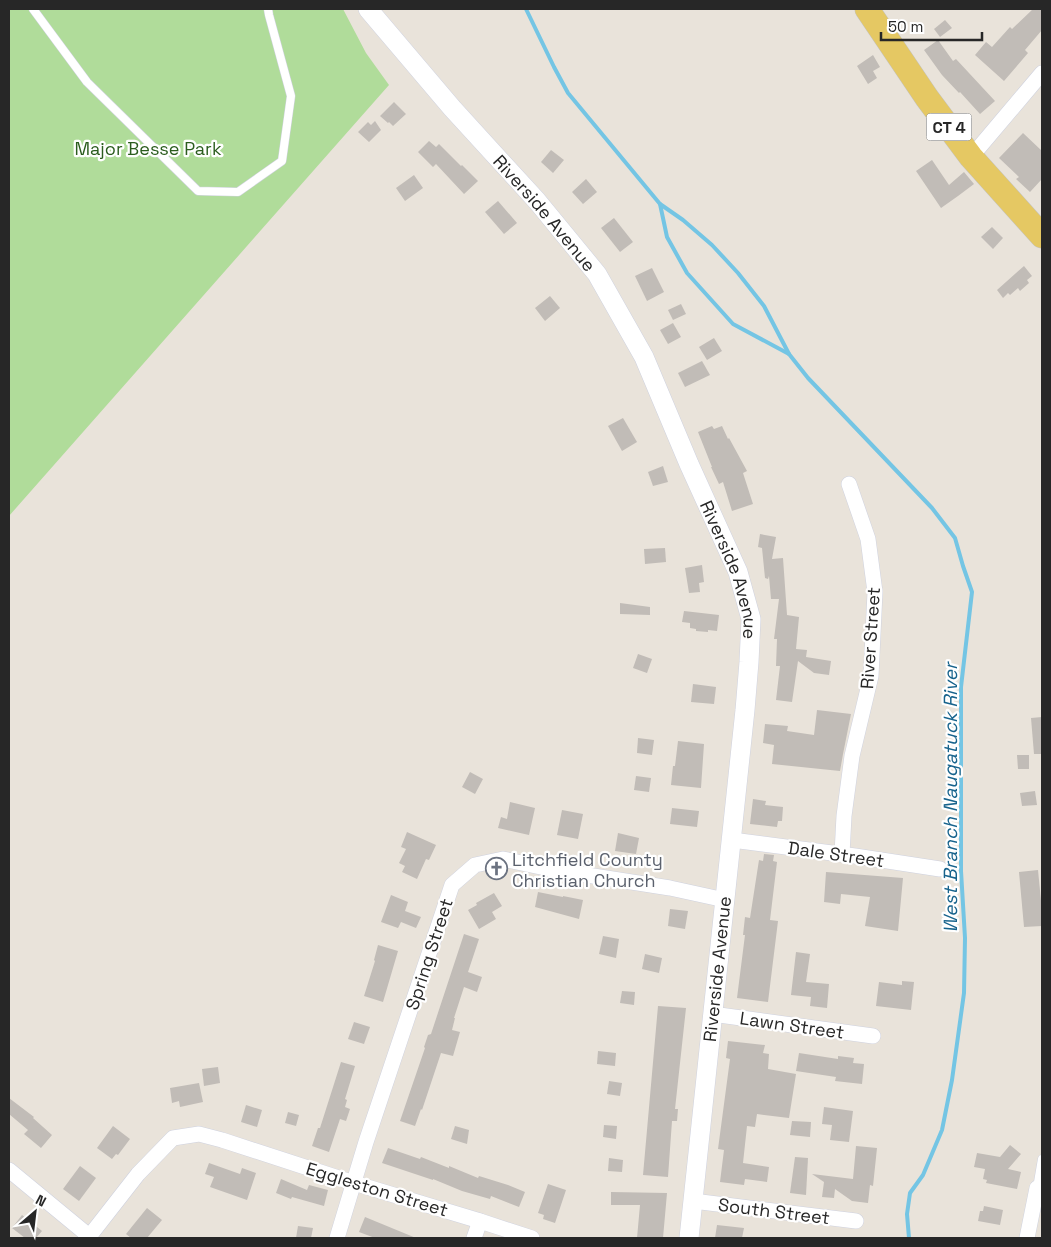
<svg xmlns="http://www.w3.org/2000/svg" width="1051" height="1247" font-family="'Space Grotesk',sans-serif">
  <rect width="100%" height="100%" fill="#e9e3da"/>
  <polygon fill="#b0dc9a" points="9,9 343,9 366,53 389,85 9,516"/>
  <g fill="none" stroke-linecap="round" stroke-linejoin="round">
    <g stroke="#74c5e4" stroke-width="4">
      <polyline points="526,9 554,67 568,93 660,204 667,237 687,273 733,324 789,354 808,378 932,508 955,538 963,566 972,592 961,687 961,871 965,938 964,993 952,1080 942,1130 923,1175 910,1193 907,1214 909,1238"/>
      <polyline points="660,204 683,220 712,245 738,273 764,306 789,354"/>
    </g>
  </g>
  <g fill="#c1bcb7">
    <polygon points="1033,9 1042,9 1042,30 1025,50 1028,53 1004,81 975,55 986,42 992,47 1010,27 1012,29"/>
    <polygon points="945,20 952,28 940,37 934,29"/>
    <polygon points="938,40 953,61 956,59 995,101 980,114 960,92 959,93 942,75 924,50"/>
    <polygon points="873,55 880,67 873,71 877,78 868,84 857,66"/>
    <polygon points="394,102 406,114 393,126 389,122 388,123 380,116"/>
    <polygon points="375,121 381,130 369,142 358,132 368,122 371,125"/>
    <polygon points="1023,133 1042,151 1042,179 1030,192 1016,179 1019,177 999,158"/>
    <polygon points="429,141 436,147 439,144 461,166 462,165 478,181 464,194 436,164 433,167 418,152"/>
    <polygon points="551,150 564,160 553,173 541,162"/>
    <polygon points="932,160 949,185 964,172 974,184 958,196 941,208 916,171"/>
    <polygon points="414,175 423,188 405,201 396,188"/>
    <polygon points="586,179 597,192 583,204 572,192"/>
    <polygon points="498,201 517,223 504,234 485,212"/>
    <polygon points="614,218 633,242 620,252 601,228"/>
    <polygon points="992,227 1003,238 993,249 981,237"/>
    <polygon points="1024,266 1032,276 1027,280 1029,283 1020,291 1018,288 1010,295 1008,293 1003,298 997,290"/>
    <polygon points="652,268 664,292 647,301 635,276"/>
    <polygon points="550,296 560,308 545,321 535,308"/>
    <polygon points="681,304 686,314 673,320 668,310"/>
    <polygon points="673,323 681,337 668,344 660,330"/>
    <polygon points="714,338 722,351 707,360 699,347"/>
    <polygon points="702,361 710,375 685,387 678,373"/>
    <polygon points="623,418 637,442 622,451 608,426"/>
    <polygon points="712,426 714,429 722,426 728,439 729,438 747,471 743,473 753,504 732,511 723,482 719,484 711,467 712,467 698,432"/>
    <polygon points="663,466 668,482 653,486 648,472"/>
    <polygon points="760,534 776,537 772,559 783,558 787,615 799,617 796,649 807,650 806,657 831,661 829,675 814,673 798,661 792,702 776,700 780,666 776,666 777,639 774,639 779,599 771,599 769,576 768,579 765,578 762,548 758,547"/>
    <polygon points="665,548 666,562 645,564 644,549"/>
    <polygon points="702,565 704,582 699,583 700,592 689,593 685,568"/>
    <polygon points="620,603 650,607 650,615 620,614"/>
    <polygon points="684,611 719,615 717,631 708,630 708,632 696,631 696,629 690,628 690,623 682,622"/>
    <polygon points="638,654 652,659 647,673 633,668"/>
    <polygon points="693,684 716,687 714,704 691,702"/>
    <polygon points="817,710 851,714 843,754 840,771 772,764 774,745 763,743 765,724 788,726 787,731 814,735"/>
    <polygon points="1042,717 1042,754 1034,754 1031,718"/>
    <polygon points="638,738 654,740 652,755 637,753"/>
    <polygon points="678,741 704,744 701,788 671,785 673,766 675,766"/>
    <polygon points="1017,755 1029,755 1029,769 1018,769"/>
    <polygon points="470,772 483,779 475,794 462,787"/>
    <polygon points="636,776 651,778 649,792 634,790"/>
    <polygon points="1035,791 1037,805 1022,806 1020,793"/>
    <polygon points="753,799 766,801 765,805 783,807 782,821 778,821 777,827 750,824"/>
    <polygon points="510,802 535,808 529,835 498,828 501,817 507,819"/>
    <polygon points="672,808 699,811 697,827 670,824"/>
    <polygon points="562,810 583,814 578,839 557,835"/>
    <polygon points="407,832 436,845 429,860 426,859 417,879 402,872 405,866 399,863 406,849 401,847"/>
    <polygon points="618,833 639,838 636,854 615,851"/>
    <polygon points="764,854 774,855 773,861 777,862 770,920 778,921 768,1002 737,998 745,935 743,935 745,917 750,918 759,860 763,861"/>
    <polygon points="1038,870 1042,911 1042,926 1024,927 1019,872"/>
    <polygon points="826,872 903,878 898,931 865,926 870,897 841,894 840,904 824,902"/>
    <polygon points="538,892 563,897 563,896 583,900 579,919 535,907"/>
    <polygon points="494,893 502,906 492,912 496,919 479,929 468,910 477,905 476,903"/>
    <polygon points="391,895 408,902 405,911 421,917 416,928 401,922 398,928 381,922"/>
    <polygon points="670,909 688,911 685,929 668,926"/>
    <polygon points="464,934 479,939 468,972 482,977 477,992 464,987 454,1018 455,1018 452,1030 460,1032 453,1056 441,1053 422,1110 421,1109 415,1126 400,1121 425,1048 424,1047 428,1035 431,1034"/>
    <polygon points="603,936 619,939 616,958 599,954"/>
    <polygon points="378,945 398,951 383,1002 364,996 375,961 374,960"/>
    <polygon points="796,952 810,954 806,982 829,984 827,1008 810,1006 811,997 791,995"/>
    <polygon points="645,954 662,958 659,973 642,969"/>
    <polygon points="902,981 914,982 911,1010 876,1006 879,982 902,985"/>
    <polygon points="622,991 635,992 634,1005 620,1003"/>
    <polygon points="658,1006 686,1008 675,1109 678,1109 677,1121 672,1121 668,1177 643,1175"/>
    <polygon points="354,1022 370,1027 364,1044 348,1039"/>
    <polygon points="728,1041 765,1045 763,1053 769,1054 768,1069 796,1074 789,1118 757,1114 755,1127 747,1126 743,1163 769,1167 767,1182 745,1179 744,1185 720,1182 724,1150 718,1149 730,1059 726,1058"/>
    <polygon points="598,1051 616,1053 615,1066 597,1064"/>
    <polygon points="799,1053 838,1059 838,1056 854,1058 853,1063 864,1064 862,1084 835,1081 836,1077 796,1071"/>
    <polygon points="341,1062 355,1066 345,1099 347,1100 345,1107 350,1109 346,1121 340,1119 329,1152 312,1146 318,1128 320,1128"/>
    <polygon points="218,1067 220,1083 204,1086 202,1069"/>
    <polygon points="609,1081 622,1083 620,1096 607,1094"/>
    <polygon points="199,1083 203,1102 180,1107 179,1101 172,1103 170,1088"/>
    <polygon points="9,1098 34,1117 33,1118 52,1135 41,1148 24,1134 28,1130 9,1114"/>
    <polygon points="246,1105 262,1110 257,1127 241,1122"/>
    <polygon points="824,1107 853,1111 849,1142 830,1140 832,1125 822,1124"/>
    <polygon points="288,1112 299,1115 296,1126 285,1123"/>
    <polygon points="792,1121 811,1122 810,1137 790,1135"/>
    <polygon points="604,1125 617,1126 616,1139 603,1137"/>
    <polygon points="113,1126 130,1139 118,1155 116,1154 112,1159 97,1148"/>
    <polygon points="455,1126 469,1130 467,1144 451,1139"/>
    <polygon points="1010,1145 1021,1154 1008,1169 1021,1172 1017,1189 986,1183 987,1180 983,1179 985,1169 974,1167 977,1153 1000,1157"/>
    <polygon points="856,1146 877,1148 873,1186 870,1185 868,1203 852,1201 835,1189 834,1198 822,1197 824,1182 812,1174 853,1179"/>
    <polygon points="388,1148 420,1159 421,1157 449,1168 449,1166 478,1178 479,1176 508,1185 525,1192 519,1207 491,1196 490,1199 462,1191 433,1179 433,1180 382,1163"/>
    <polygon points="795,1157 808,1158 806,1195 790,1193"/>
    <polygon points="609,1158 623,1160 622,1172 608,1171"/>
    <polygon points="209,1163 240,1174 242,1168 256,1173 247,1200 210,1187 214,1177 205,1174"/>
    <polygon points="80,1166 96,1178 79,1201 63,1189"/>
    <polygon points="281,1179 307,1190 309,1185 328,1190 324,1206 292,1197 291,1199 276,1193"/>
    <polygon points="548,1184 566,1190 555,1223 543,1219 544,1215 538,1213"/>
    <polygon points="611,1192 667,1193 663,1238 637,1238 640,1205 611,1205"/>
    <polygon points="984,1206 1003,1210 1000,1225 978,1221 980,1211 983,1211"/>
    <polygon points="147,1208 162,1220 147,1238 131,1238 126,1234"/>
    <polygon points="22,1215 42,1231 36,1238 25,1238 12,1228"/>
    <polygon points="365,1217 416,1238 375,1238 359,1232"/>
    <polygon points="717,1225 744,1228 742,1238 715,1238"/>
    <polygon points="298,1226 313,1228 311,1238 296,1238"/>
  </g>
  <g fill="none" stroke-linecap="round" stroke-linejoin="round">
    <defs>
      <g id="service">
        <polyline points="33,9 87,82 198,191 238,192 282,161 291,96 269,15 268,9"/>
        <polyline points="1037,1188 1042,1159"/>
      </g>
      <g id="minor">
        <polyline points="971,157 1042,73"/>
        <polyline points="732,840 855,856 940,869"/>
        <polyline points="842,854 844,816 852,756 871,676 875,592 868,539 849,484"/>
        <polyline points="712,1014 873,1036"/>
        <polyline points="9,1170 89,1236"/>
        <polyline points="693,1201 856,1221"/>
        <polyline points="88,1238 138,1174 173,1138 199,1134 222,1140 354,1183 480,1221 532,1238"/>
        <polyline points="337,1238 366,1142 452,885 475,865 503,859 555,870 670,888 725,900"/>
        <polyline points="474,1238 480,1221"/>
        <polyline points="1027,1238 1037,1188 1042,1189"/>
      </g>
      <g id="tertiary">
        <path id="s1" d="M368,9L452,108L537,201L597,274L644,357L689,464L738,572L751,619L749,662L745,710L689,1238"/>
      </g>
      <polyline id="primary" points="867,9 927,98 971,157 1042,236"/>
    </defs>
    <use href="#service" stroke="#cfd2df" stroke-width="9"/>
    <use href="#minor" stroke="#cfd2df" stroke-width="16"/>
    <use href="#tertiary" stroke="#cfd2df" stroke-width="20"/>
    <use href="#primary" stroke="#c3c3c3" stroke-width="25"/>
    <use href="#service" stroke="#fff" stroke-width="8"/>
    <use href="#minor" stroke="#fff" stroke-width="15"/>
    <use href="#tertiary" stroke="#fff" stroke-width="19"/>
    <use href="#primary" stroke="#e5c863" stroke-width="24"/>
  </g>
  <defs>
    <symbol id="church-ring" viewBox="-11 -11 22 22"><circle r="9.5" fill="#fff" stroke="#6b7280" stroke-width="1.5"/><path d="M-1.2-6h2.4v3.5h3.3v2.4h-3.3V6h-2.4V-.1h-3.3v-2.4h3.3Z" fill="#6b7280"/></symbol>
  </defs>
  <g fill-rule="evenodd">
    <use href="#church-ring" x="484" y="856" width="25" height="25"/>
  </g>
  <g text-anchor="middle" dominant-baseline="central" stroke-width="4.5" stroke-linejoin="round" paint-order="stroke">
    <rect fill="#fff" stroke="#686868" stroke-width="1" x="926.5" y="113.5" width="45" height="27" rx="4"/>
    <g font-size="16" font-weight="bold" fill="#272727">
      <text x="949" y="127">CT 4</text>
    </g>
    <g font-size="18" fill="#2b5d1e" stroke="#fff">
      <text x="148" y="148">Major Besse Park</text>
    </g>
    <g font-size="18" fill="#272727" stroke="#fff">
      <text stroke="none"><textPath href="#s1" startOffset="270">Riverside Avenue</textPath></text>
      <text stroke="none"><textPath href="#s1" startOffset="676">Riverside Avenue</textPath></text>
      <text transform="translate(870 638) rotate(-86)">River Street</text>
      <text transform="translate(836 854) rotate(8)">Dale Street</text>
      <text transform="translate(429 954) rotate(-72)">Spring Street</text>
      <text transform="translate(717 969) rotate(-84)">Riverside Avenue</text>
      <text transform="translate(792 1025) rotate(8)">Lawn Street</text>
      <text transform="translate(377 1189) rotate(17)">Eggleston Street</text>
      <text transform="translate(774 1211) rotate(7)">South Street</text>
    </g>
    <g font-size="18" fill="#5b616d" stroke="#fff" text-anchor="start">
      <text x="512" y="859">Litchfield County<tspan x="512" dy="21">Christian Church</tspan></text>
    </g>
    <g font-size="19" font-style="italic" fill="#17638c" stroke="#fff">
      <text transform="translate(950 798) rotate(-90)">West Branch Naugatuck River</text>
    </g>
  </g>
  <rect width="1051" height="1247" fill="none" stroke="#272727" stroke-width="20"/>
  <g transform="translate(35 1212) rotate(28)" stroke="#ffffff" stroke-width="4" paint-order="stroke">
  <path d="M0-4L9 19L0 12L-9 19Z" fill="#272727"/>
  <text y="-8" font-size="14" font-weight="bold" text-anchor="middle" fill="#272727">N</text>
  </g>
  <path d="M881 32v8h101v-8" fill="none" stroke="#272727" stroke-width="2.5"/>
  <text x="888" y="32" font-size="15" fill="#272727" stroke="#ffffff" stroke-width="4" paint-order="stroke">50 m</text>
</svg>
